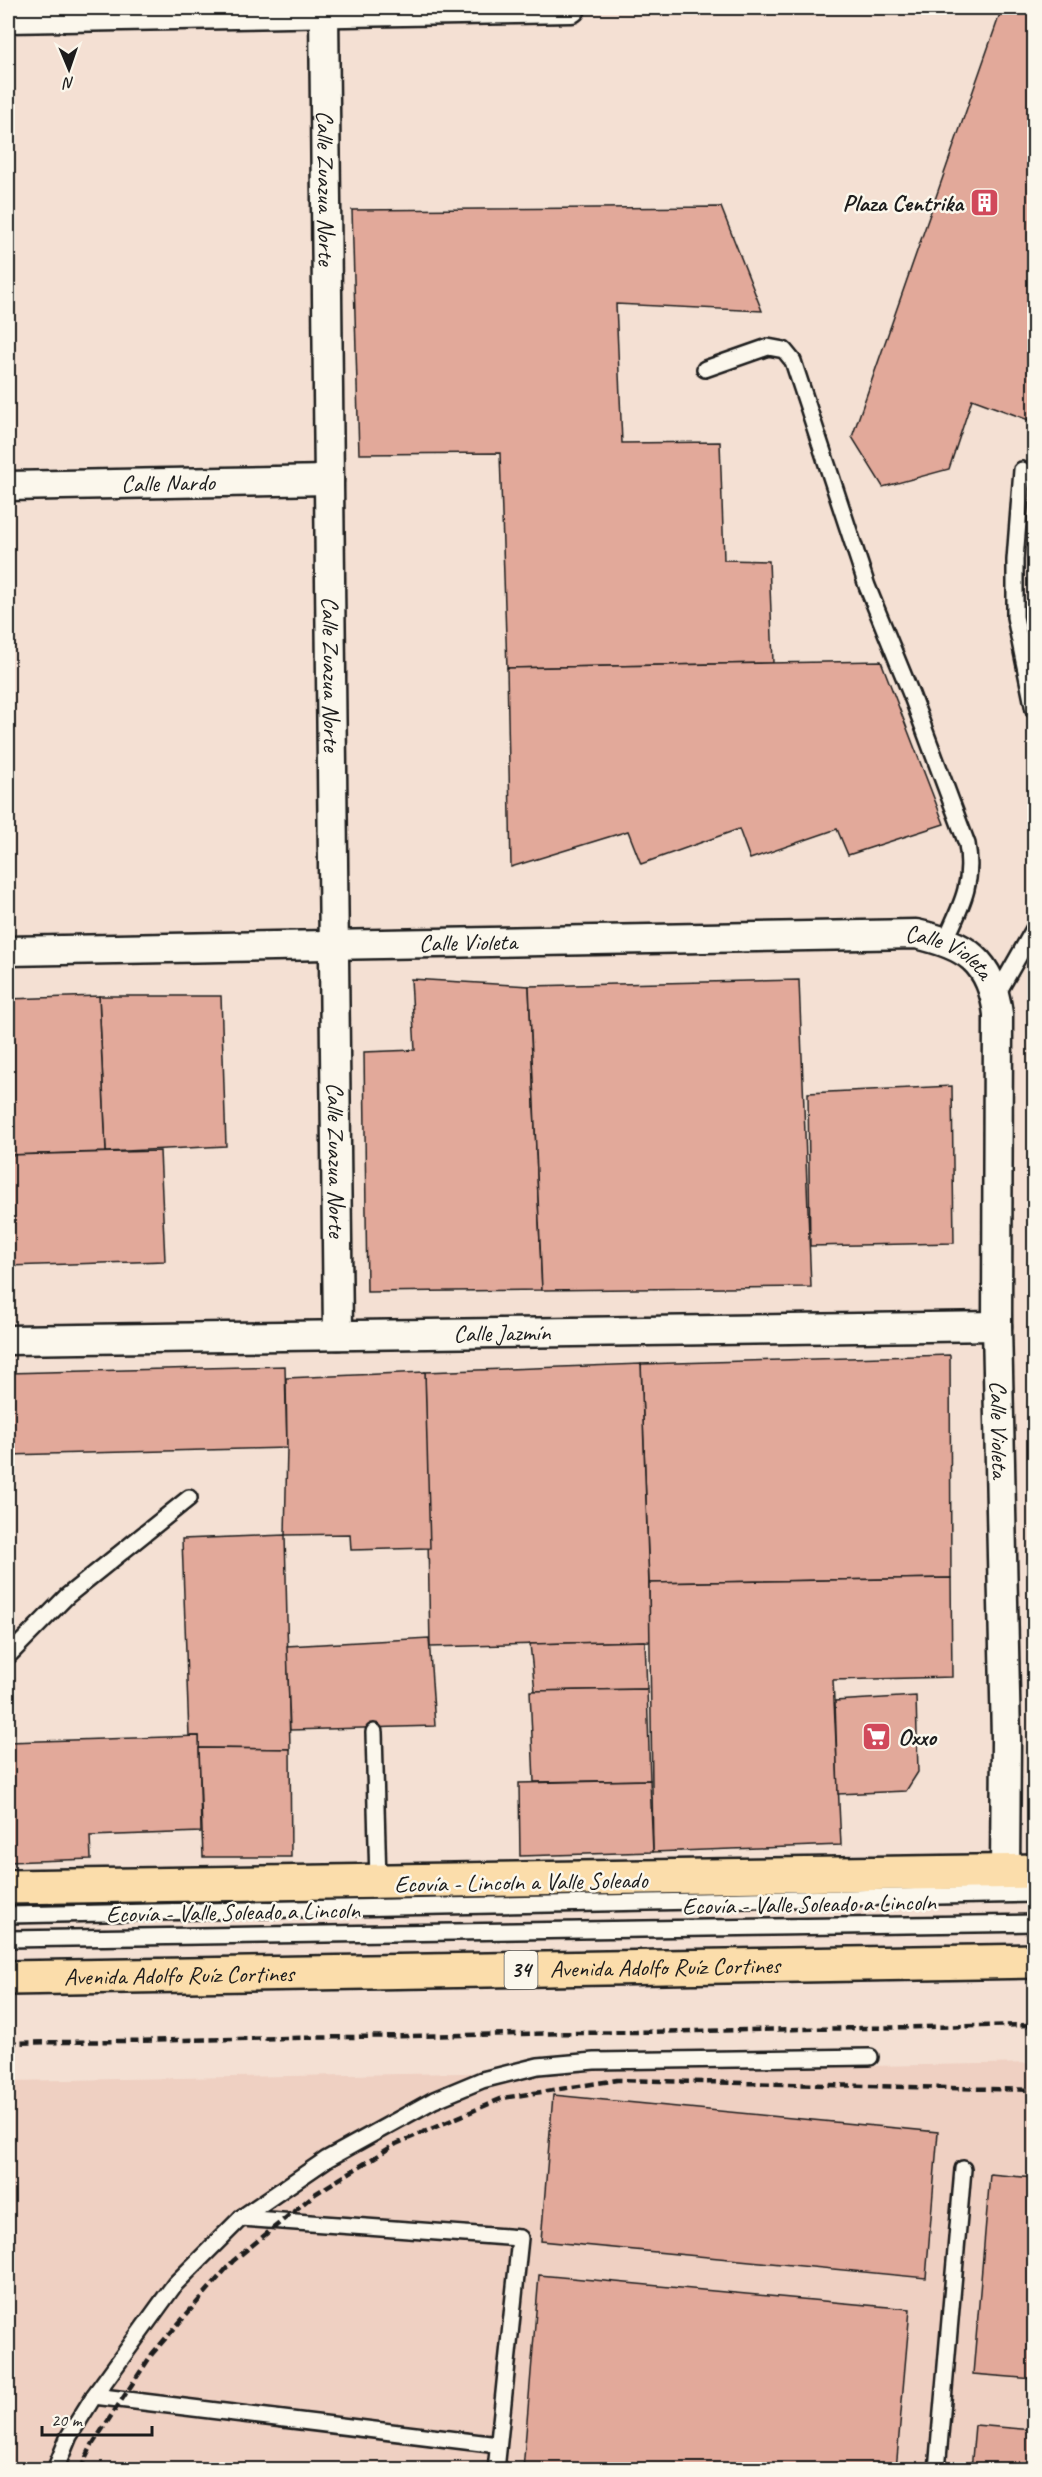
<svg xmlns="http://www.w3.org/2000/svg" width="1042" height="2477" font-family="Caveat,sans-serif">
  <rect width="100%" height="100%" fill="#f4e0d3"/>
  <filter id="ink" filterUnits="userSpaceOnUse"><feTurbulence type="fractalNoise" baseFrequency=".0167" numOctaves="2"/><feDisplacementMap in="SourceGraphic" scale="12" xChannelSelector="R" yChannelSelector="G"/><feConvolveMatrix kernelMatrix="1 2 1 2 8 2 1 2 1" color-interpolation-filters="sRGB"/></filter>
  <g filter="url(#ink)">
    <polygon fill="#efd0c2" points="1034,2063 1034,2469 8,2469 8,2081"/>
    <g fill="#e2a99a" stroke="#1c1c1c" stroke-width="1.5">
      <polygon points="1002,8 1034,8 1034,422 972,399 949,469 883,487 852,437"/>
      <polygon points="721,207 762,311 616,304 622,443 720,442 724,560 769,561 773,663 507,668 500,453 359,454 352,210"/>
      <polygon points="881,661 944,824 848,855 837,829 750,859 739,829 641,864 628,831 511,867 507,668"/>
      <polygon points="411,979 529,986 542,1290 367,1292 364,1052 415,1050"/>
      <polygon points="799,980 811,1287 542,1290 529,986"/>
      <polygon points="99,996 221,996 226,1146 106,1152"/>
      <polygon points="99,996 106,1152 8,1155 8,999"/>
      <polygon points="952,1086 954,1243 810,1246 808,1093"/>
      <polygon points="160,1151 165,1261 8,1266 8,1155"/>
      <polygon points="950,1355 951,1578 649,1583 641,1364"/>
      <polygon points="641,1364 651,1641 430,1647 425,1372"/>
      <polygon points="285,1366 287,1448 8,1455 8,1373"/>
      <polygon points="425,1372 430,1548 351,1550 350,1534 285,1535 287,1448 286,1378"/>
      <polygon points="285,1535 290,1749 199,1748 199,1736 189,1736 182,1539"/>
      <polygon points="951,1578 952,1677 833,1680 841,1845 653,1852 649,1583"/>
      <polygon points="429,1638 435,1726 290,1730 287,1646"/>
      <polygon points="645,1641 647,1689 535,1691 530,1644"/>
      <polygon points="647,1689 650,1780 534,1782 530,1691"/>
      <polygon points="916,1696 918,1772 906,1791 838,1794 835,1701"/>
      <polygon points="199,1736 201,1832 90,1836 91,1859 8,1862 8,1742"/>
      <polygon points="199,1748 290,1749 291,1857 203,1857"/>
      <polygon points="650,1780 653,1852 520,1856 519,1783"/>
      <polygon points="553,2095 938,2132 926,2278 541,2241"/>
      <polygon points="990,2174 1034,2178 1034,2379 973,2374"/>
      <polygon points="539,2275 910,2309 896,2470 523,2470"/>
      <polygon points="975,2425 1034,2430 1034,2470 971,2470"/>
    </g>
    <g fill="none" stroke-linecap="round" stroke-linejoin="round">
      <defs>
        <g id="lane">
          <path d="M705,369L768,347L784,350L793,361L867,586L911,694L967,844C974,884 961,906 945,941"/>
          <polyline points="1022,470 1015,560 1015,617 1034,710"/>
          <polyline points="996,996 1034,929"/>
          <polyline points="8,1656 67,1596 189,1498"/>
          <polyline points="374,1732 378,1881"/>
          <polyline points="8,1915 1034,1894"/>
          <polyline points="8,1939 1034,1923"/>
          <polyline points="241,2218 520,2238 496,2470"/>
          <polyline points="94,2396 498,2445"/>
          <polyline points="55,2470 69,2436 94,2396 175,2284 241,2218 327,2159 434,2100 482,2080 538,2066 594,2061 870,2057"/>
          <polyline points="937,2470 963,2169"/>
        </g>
        <g id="street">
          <path id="s1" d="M324,12L338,1335"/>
          <polyline points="8,18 571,8"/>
          <path id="s2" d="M8,486L329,480"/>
          <path id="s3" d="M8,951L916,934C966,945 991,960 998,1014L997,1326L1006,1739L1005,1872"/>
          <path id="s4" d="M8,1340L997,1326"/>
        </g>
        <g id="primary">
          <polyline points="8,1887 1034,1871"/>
          <path id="s5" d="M8,1978L1034,1961"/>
        </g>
      </defs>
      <use href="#lane" stroke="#1c1c1c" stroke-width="20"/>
      <use href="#street" stroke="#1c1c1c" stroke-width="33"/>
      <use href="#primary" stroke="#1c1c1c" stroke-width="38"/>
      <use href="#lane" stroke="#fbf7ec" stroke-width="15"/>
      <use href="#street" stroke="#fbf7ec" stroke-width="28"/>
      <use href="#primary" stroke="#fbddab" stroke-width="33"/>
      <g stroke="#1c1c1c" stroke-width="4.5" stroke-dasharray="9 4.5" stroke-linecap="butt">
        <polyline points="8,2043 1034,2025"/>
        <polyline points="80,2470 92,2445 152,2354 233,2261 315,2194 396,2144 503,2098 617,2080 1034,2090"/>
      </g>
    </g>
  </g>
  <defs>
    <symbol id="building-square" viewBox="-11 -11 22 22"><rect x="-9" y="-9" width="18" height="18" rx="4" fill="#d1495b" stroke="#fbf7ec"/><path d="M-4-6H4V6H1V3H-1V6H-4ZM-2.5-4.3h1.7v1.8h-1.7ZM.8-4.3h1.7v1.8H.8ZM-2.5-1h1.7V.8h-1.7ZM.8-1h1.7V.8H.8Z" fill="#fff"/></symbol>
    <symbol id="supermarket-square" viewBox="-11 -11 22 22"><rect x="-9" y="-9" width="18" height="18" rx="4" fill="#d1495b" stroke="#fbf7ec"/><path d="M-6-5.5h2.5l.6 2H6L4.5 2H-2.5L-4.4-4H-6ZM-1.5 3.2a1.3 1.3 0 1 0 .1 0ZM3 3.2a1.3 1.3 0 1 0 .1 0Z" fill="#fff"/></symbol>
  </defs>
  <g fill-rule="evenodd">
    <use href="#building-square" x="968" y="186" width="33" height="33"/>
    <use href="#supermarket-square" x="860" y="1720" width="33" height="33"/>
  </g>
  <g text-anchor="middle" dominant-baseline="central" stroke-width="5" stroke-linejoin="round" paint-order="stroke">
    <rect fill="#fbf7ec" stroke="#5f5e5a" stroke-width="1.5" x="504.5" y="1951" width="33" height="38" rx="4.5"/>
    <g font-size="22" font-weight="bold" fill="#1c1c1c">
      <text x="521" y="1970">34</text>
    </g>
    <g font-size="24" fill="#1c1c1c" stroke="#fbf7ec">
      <text stroke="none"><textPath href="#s1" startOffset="176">Calle Zuazua Norte</textPath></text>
      <text stroke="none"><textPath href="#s2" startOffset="160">Calle Nardo</textPath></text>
      <text stroke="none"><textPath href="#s1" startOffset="662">Calle Zuazua Norte</textPath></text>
      <text stroke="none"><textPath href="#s3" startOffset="460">Calle Violeta</textPath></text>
      <text stroke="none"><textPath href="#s3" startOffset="946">Calle Violeta</textPath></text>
      <text stroke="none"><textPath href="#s1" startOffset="1148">Calle Zuazua Norte</textPath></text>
      <text stroke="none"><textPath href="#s4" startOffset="494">Calle Jazmín</textPath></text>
      <text stroke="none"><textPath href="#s3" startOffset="1449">Calle Violeta</textPath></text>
      <text transform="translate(521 1882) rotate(-1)">Ecovía - Lincoln a Valle Soleado</text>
      <text transform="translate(809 1904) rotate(-1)">Ecovía - Valle Soleado a Lincoln</text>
      <text transform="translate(233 1912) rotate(-1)">Ecovía - Valle Soleado a Lincoln</text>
      <text stroke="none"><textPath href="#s5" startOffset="657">Avenida Adolfo Ruíz Cortines</textPath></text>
      <text stroke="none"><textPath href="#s5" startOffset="171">Avenida Adolfo Ruíz Cortines</textPath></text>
    </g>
    <g font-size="24" font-weight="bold" fill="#1c1c1c" stroke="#fbf7ec" text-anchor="end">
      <text x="963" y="203">Plaza Centrika</text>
      <text x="898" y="1737" text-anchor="start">Oxxo</text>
    </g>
  </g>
  <rect width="1042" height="2477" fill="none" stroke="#fbf7ec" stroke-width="30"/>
  <rect x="15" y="15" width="1012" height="2447" fill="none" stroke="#1c1c1c" stroke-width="2" filter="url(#ink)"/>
  <g transform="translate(69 69) rotate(178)" stroke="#fbf7ec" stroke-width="4.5" paint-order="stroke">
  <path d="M0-4.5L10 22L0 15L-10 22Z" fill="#1c1c1c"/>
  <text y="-9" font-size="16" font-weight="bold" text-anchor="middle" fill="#1c1c1c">N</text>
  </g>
  <path d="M42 2426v9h110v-9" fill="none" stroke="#1c1c1c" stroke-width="3"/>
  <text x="51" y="2426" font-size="18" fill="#1c1c1c" stroke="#fbf7ec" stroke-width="4.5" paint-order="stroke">20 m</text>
</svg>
